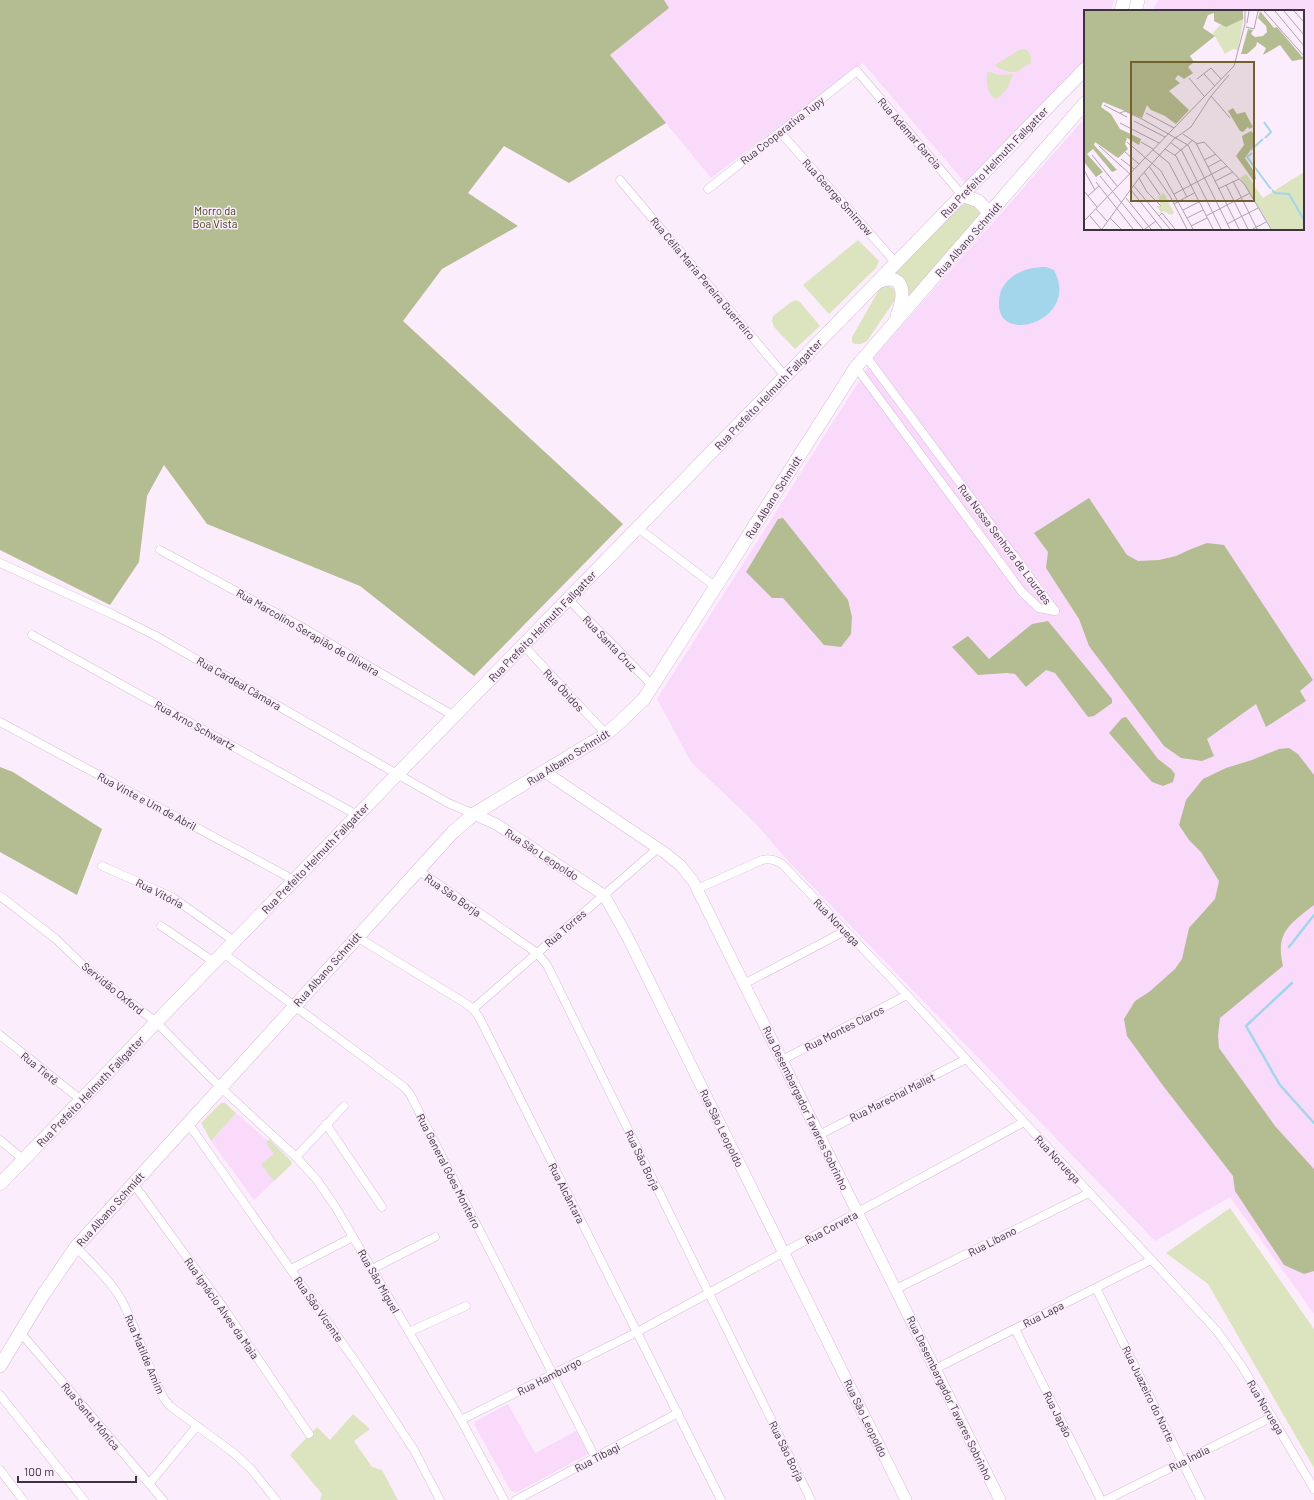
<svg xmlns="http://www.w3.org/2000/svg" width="1314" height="1500" font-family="Barlow,sans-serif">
  <rect width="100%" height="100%" fill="#fcedfd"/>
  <g fill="#f9dafb">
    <polygon points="664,0 1114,0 1111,11 1085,11 1085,61 966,184 863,63 711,178 610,55 668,8"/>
    <polygon points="1158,0 1314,0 1314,1314 1230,1197 1155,1241 790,863 756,824 691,762 657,699 875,356 1085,118 1085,229 1303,229 1303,11 1152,11"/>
    <polygon points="236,1113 291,1161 292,1164 254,1200 211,1141"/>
    <polygon points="508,1404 535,1453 576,1431 587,1451 588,1454 518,1492 511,1491 474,1424 476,1421"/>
  </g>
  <g fill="#dce4bf">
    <path d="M1025,49C1031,53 1032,57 1030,64C1023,66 1023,69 1018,71C1012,74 1000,70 995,65L1019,50Z"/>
    <path d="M990,71C997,77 1005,74 1013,74L1007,89L997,99C987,96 986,82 987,73Z"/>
    <polygon points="966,203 973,203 982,214 907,301 890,276 960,207"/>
    <polygon points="858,240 879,261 876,268 829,314 803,285"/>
    <path d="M886,285C894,287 897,292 895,300L867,341L861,344H854L852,342V337L879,290L882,286Z"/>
    <polygon points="796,300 800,302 820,326 795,349 774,327 772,321 773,316 791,302"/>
    <polygon points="221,1103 225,1103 236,1113 211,1141 201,1123"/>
    <polygon points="269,1139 291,1161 292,1164 274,1181 261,1164 274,1154 266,1143"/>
    <polygon points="1230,1208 1314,1329 1314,1468 1208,1284 1166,1253"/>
    <polygon points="353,1414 370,1429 354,1441 372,1467 382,1470 398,1500 320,1500 322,1494 290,1455 317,1427 330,1440"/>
  </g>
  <g fill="#b4bd91">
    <polygon points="0,0 664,0 669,8 610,55 666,123 569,183 504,146 468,193 518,226 442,269 403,321 623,524 474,676 360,586 207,524 164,465 147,496 139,562 110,605 0,550"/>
    <polygon points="1089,498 1127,555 1138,561 1159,560 1176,556 1191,549 1207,543 1224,545 1313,680 1300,691 1306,701 1266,727 1256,704 1207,739 1214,756 1202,761 1181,758 1164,746 1089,646 1079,619 1046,568 1048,552 1034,533"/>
    <polygon points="783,518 848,600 852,617 851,634 841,647 824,645 783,598 772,598 746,572 778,519"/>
    <polygon points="1048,621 1112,699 1112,703 1094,716 1088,717 1055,673 1046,670 1026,687 1015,674 1007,673 978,675 952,647 968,636 989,659 1032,624"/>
    <polygon points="1126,717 1158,759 1171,769 1175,774 1173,782 1163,786 1152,782 1109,733 1122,718"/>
    <path d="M1289,748L1298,754L1314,775V905C1290,924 1275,932 1283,966L1220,1018L1218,1035L1219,1048L1275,1126L1314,1169V1271L1304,1274L1284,1265L1235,1191L1233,1176L1164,1087L1127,1036L1124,1019L1135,1001L1149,992L1175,969L1182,959L1189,928L1215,899L1219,881L1201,852L1189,840L1179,825L1186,800L1203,779L1226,768L1252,760L1279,749Z"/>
    <polygon points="0,767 13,772 102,829 77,895 0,852"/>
  </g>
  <path fill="#a3d6eb" d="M1046,267L1054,270C1081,320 998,346 999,304C999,297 1000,290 1005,284C1015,271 1031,267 1046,267Z"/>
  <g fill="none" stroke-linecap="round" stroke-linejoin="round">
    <g stroke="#a3d6eb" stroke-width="2.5">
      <polyline points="1289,947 1314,915"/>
      <polyline points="1292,983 1246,1026 1280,1085 1314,1123"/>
    </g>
    <defs>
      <g id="minor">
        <polyline points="780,132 896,263"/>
        <polyline points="620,180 785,376"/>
        <polyline points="708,189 857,71 962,195"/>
        <polyline points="865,355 1055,611"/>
        <polyline points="856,367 1022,592 1039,608 1055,611"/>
        <polyline points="638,528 716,587"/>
        <polyline points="160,550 300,626 454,716"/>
        <polyline points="0,563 114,615 154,635 397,774 448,803 474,814"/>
        <polyline points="568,599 653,686"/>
        <polyline points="32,635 357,815"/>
        <polyline points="523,645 606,734"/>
        <polyline points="0,722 294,880"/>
        <polyline points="102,866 172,897 234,941"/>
        <polyline points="418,870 537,953 547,965 811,1500"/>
        <path d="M697,889L762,860C770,858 775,860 782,864L907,995L1217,1331L1243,1368L1314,1489"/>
        <polyline points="0,896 56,939 87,969 156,1022 220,1087 296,1157 317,1180 336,1208 409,1332 461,1420 504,1500"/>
        <polyline points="161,926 214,962"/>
        <polyline points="357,937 465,1003 473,1009 479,1017 721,1500"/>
        <polyline points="223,953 404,1087 410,1094 595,1457"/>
        <polyline points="744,984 845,931"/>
        <polyline points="473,1009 658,848"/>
        <polyline points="0,1035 81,1100"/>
        <polyline points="782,1060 907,995"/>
        <polyline points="188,1123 364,1374 414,1450 440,1500"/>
        <polyline points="326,1124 382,1207"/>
        <polyline points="819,1135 966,1059"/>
        <polyline points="0,1140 24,1160"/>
        <polyline points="296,1157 344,1106"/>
        <polyline points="133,1183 223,1307 309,1434"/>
        <path d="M76,1247C92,1264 111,1281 122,1301C139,1333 147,1369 165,1400L170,1406L235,1454L251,1469L276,1500"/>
        <polyline points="291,1269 353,1237"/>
        <polyline points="372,1269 435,1237"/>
        <polyline points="1096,1288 1201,1500"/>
        <polyline points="896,1289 1089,1193"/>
        <polyline points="1015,1329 1101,1500"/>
        <polyline points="20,1332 163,1500"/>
        <polyline points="409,1332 466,1306"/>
        <polyline points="935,1369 1151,1260"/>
        <polyline points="0,1395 84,1500"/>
        <polyline points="461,1420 637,1332 1024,1122"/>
        <polyline points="0,1470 23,1500"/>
        <polyline points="149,1484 197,1426"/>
        <polyline points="516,1500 678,1413"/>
        <polyline points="1106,1500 1272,1417"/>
      </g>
      <g id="tertiary">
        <polyline points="545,772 665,853 681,866 693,881 1000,1500"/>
        <polyline points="474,814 496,824 604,895 628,938 906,1500"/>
      </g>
      <g id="primary">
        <polyline points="1121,11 1124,0"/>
        <polyline points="1135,11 1138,0"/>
        <polyline points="962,195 978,201 990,213"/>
        <path d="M876,283C905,269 906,296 897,316"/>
        <polyline points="0,1184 223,953 1085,69"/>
        <polyline points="0,1366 43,1295 76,1247 453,832 474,814 606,734 620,722 644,699 856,367 1085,103"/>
      </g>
    </defs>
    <use href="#minor" stroke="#d5bcd6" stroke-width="9"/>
    <use href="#tertiary" stroke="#d5bcd6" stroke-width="12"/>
    <use href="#primary" stroke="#d5bcd6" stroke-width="14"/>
    <use href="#minor" stroke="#fff" stroke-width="8"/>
    <use href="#tertiary" stroke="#fff" stroke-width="11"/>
    <use href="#primary" stroke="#fff" stroke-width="13"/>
  </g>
  <g text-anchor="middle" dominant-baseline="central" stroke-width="3" stroke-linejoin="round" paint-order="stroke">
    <g font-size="11" fill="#3c333d" stroke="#fcedfd">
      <text transform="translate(782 130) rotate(-38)">Rua Cooperativa Tupy</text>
      <text transform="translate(910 133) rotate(49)">Rua Ademar Garcia</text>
      <text transform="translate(994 162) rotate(-46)">Rua Prefeito Helmuth Fallgatter</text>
      <text transform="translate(838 197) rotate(48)">Rua George Smirnow</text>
      <text transform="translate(968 239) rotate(-49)">Rua Albano Schmidt</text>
      <text transform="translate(703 278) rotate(50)">Rua Célia Maria Pereira Guerreiro</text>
      <text transform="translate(768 394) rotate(-46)">Rua Prefeito Helmuth Fallgatter</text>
      <text transform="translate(773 497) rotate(-58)">Rua Albano Schmidt</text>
      <text transform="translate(1005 544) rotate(53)">Rua Nossa Senhora de Lourdes</text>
      <text transform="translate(542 626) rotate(-46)">Rua Prefeito Helmuth Fallgatter</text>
      <text transform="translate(308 632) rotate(30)">Rua Marcolino Serapião de Oliveira</text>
      <text transform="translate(610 643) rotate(46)">Rua Santa Cruz</text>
      <text transform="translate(239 683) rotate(30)">Rua Cardeal Câmara</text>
      <text transform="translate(564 690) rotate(47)">Rua Óbidos</text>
      <text transform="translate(195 725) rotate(29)">Rua Arno Schwartz</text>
      <text transform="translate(568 757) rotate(-32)">Rua Albano Schmidt</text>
      <text transform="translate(147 801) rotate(28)">Rua Vinte e Um de Abril</text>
      <text transform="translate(542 854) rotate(33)">Rua São Leopoldo</text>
      <text transform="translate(315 858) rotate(-46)">Rua Prefeito Helmuth Fallgatter</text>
      <text transform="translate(160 893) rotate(27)">Rua Vitória</text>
      <text transform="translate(453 895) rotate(35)">Rua São Borja</text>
      <text transform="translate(837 922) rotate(46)">Rua Noruega</text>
      <text transform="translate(565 928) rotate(-41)">Rua Torres</text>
      <text transform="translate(327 969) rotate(-48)">Rua Albano Schmidt</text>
      <text transform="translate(113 988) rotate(39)">Servidão Oxford</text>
      <text transform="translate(844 1028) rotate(-27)">Rua Montes Claros</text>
      <text transform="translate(40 1068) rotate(39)">Rua Tietê</text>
      <text transform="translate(90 1091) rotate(-46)">Rua Prefeito Helmuth Fallgatter</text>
      <text transform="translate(892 1097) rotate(-27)">Rua Marechal Mallet</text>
      <text transform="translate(806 1108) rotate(64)">Rua Desembargador Tavares Sobrinho</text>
      <text transform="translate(722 1128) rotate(64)">Rua São Leopoldo</text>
      <text transform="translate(1058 1159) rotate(47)">Rua Noruega</text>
      <text transform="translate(643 1160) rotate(64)">Rua São Borja</text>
      <text transform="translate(449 1171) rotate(63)">Rua General Góes Monteiro</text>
      <text transform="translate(567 1193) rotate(63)">Rua Alcântara</text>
      <text transform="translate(110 1209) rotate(-48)">Rua Albano Schmidt</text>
      <text transform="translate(831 1227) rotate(-28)">Rua Corveta</text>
      <text transform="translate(992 1241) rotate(-27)">Rua Líbano</text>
      <text transform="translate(379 1281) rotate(60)">Rua São Miguel</text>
      <text transform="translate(222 1308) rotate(55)">Rua Ignácio Alves da Maia</text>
      <text transform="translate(319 1309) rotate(55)">Rua São Vicente</text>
      <text transform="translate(1043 1314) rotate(-27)">Rua Lapa</text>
      <text transform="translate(145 1354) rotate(67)">Rua Matilde Amim</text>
      <text transform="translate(549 1376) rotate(-27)">Rua Hamburgo</text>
      <text transform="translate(1149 1394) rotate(64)">Rua Juazeiro do Norte</text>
      <text transform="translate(950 1398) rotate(64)">Rua Desembargador Tavares Sobrinho</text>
      <text transform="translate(1266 1407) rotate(59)">Rua Noruega</text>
      <text transform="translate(1058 1414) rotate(63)">Rua Japão</text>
      <text transform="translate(91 1416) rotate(50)">Rua Santa Mônica</text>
      <text transform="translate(866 1418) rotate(64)">Rua São Leopoldo</text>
      <text transform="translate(787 1451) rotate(64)">Rua São Borja</text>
      <text transform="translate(597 1457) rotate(-28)">Rua Tibagi</text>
      <text transform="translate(1189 1458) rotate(-27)">Rua Índia</text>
    </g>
    <g font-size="11" fill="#363e0a" stroke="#fcedfd">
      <text x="215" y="210">Morro da<tspan x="215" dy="13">Boa Vista</tspan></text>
    </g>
  </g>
  <g transform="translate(1084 10)">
    <rect width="220" height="220" fill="#fcedfd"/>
    <path d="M160,6L154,40L149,39L141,44L129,23L127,25L136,15ZM220,162V219H188L156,168L162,164L179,188ZM80,183L90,203L87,205L79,201L77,203L73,196H77L74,187Z" fill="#dce4bf"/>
    <path d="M0,1H159V9L142,17L130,11V3L124,5L119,18L131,26L106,46L110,52L104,57L109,63L100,69L94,65L91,69L96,73L85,81L105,100L92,114L81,106L67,100L63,95L58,108L19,92L17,97L27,104L36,119L57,129L55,135L43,128L41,134L44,139L34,148L11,132L10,135L33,160L28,162L9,139L3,144L19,162L12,167L0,152ZM176,1L190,18L193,17L220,49L208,51L196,35L179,45L182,38L173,32L172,36L163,44H157L164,19L169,20L167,24L171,27L179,26L183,22L182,16L174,8ZM149,98L153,104L161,102L169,117L165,119L164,117L159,122L156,121L144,101ZM167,121L171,125V134L161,148L171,163L172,169L169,170L152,146L160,135L158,126Z" fill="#b4bd91"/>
    <path fill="none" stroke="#a3d6eb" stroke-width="2" d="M180,112L187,122L181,128M167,140L179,129M168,143L163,147L187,179M188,180L191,183L205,184L220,210"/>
    <path fill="none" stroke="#afa3b0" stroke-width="1" d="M180,1L220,46M191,1L220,36M200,1L220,25M210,1L220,12M163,13L165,1M162,17L170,19L174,1M120,64L131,76M105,68L120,86M113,69L127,58L137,69M127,86L146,108M20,95L43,107M36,103L41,101L58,109L104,135L146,219M62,103L90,118M50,111L81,127M36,113L75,133M99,124L112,133L155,219M43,132L77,161L109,219M57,132L69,139M87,133L98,141L137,219M112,134L120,132L161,175L187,219M15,136L46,164M81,139L92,146L129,219M69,140L85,153L103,187M41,142L55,154M8,145L33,176M91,145L109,130M37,149L50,159M120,150L132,144M65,156L86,186L103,219M124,157L137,150M0,160L11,180M60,162L76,185M16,166L59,219M55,168L63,182L77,196M131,171L149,162M149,171L173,219M12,172L49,219M49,175L86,219M142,175L164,219M134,179L155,169M47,180L78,219M0,181L13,197M90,184L143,156M4,186L15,176M42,188L67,219M90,194L110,183M12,199L23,211M99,200L115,192M6,206L17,219M75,206L78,203L91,219M122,206L166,183M26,208L37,219M103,208L119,200M0,211L150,56L161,14V1M143,214L174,198M107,216L123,208M18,219L55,168L90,129L107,117L127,86L145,65M61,219L72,211M169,219L182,212"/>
    <path fill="#74602f" fill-opacity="0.15" stroke="#74602f" stroke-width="2" d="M47,52H170V191H47Z"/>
    <rect width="220" height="220" fill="none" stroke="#3c333d" stroke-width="2"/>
  </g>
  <path d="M18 1476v6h118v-6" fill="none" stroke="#3c333d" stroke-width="2"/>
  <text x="24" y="1476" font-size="12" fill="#3c333d" stroke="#fcedfd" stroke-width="3" paint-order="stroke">100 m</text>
</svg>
